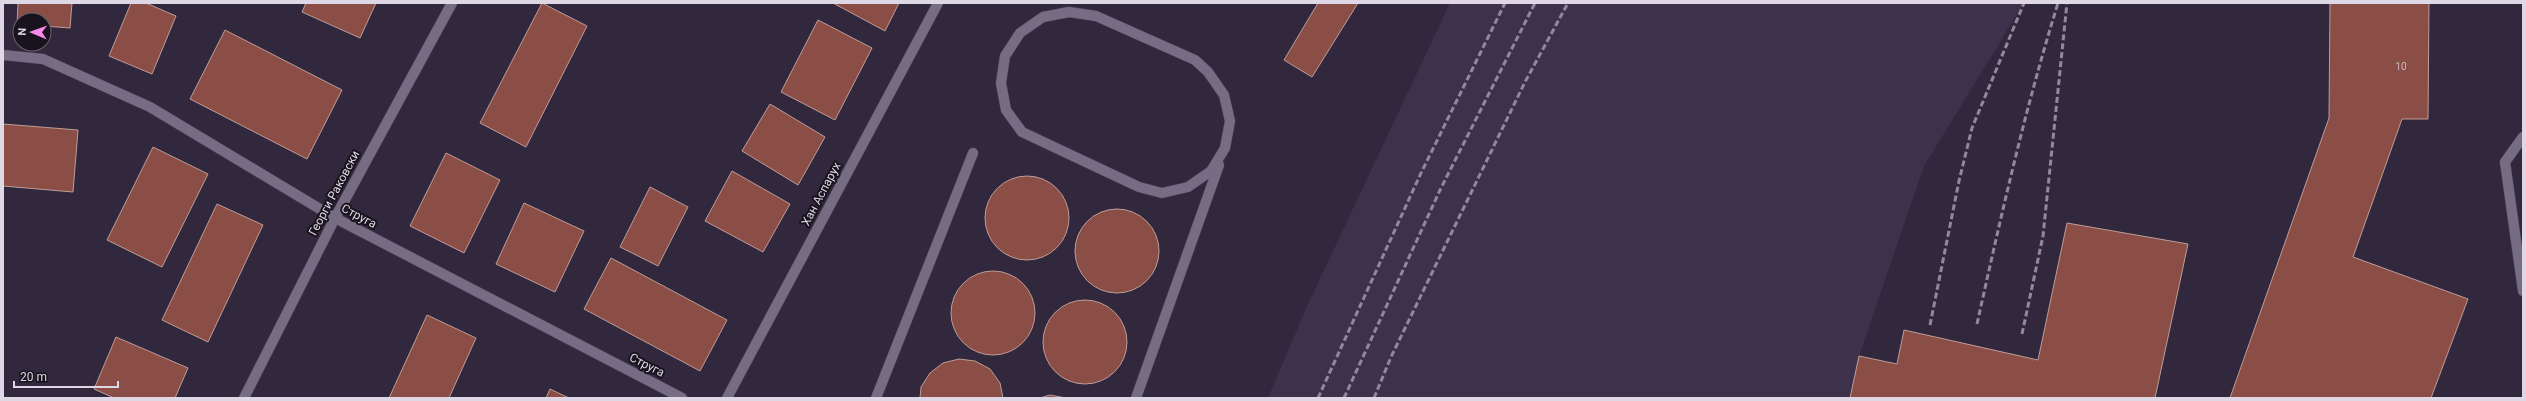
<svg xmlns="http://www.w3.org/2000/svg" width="2526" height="401" font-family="Roboto,sans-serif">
  <rect width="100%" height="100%" fill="#32283d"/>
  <polygon fill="#3d314c" points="1450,3 2024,3 1924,166 1859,356 1850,398 1268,398 1308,304"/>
  <g fill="#8a4e47" stroke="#be9d99">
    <polygon points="18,3 72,3 70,28 44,26 44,20 20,20 20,25 17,25"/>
    <polygon points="131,3 146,3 176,16 152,74 109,56"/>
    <polygon points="306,3 376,3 360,38 302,12"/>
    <polygon points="542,3 587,26 526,147 480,123"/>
    <polygon points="833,3 899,3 885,31"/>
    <polygon points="1318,3 1358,3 1312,77 1284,60"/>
    <polygon points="2330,3 2429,3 2428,119 2402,119 2353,257 2468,299 2431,398 2230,398 2329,118"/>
    <polygon points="818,20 872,48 835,120 781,92"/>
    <polygon points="225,30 342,90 307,159 190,99"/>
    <polygon points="770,104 825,137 798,185 742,151"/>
    <polygon points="3,124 78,130 73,192 3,186"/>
    <polygon points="153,147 208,174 162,267 107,240"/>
    <polygon points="446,153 500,180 464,253 410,226"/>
    <polygon points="732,171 790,204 763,252 705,221"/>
    <circle cx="1027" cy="218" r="42"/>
    <polygon points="650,187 688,207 658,266 620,247"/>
    <polygon points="524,203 584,231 555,292 496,264"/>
    <polygon points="217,204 263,225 208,342 162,320"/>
    <circle cx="1117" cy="251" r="42"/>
    <polygon points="2067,223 2188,244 2155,398 1850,398 1859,356 1897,364 1904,330 2038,360"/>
    <polygon points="611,258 727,320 700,371 584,309"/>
    <circle cx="993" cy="313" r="42"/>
    <circle cx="1085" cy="342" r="42"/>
    <polygon points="427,315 476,338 449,398 389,398"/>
    <polygon points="116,337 188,368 175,398 114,398 94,389"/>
    <polygon points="959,359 975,361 990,369 1000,383 1003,398 920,398 921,387 930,373 943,363"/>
    <polygon points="550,389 569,398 546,398"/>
    <polygon points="1050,395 1066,398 1067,398 1040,398"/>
  </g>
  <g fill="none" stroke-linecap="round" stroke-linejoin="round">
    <defs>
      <g id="lane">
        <polygon points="1069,12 1096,16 1195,60 1208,72 1224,95 1230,121 1225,148 1211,171 1188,187 1162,193 1139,187 1022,132 1006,110 1001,83 1005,56 1020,33 1043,17"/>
        <polyline points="2523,137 2505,162 2523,291"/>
        <polyline points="876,398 973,153"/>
        <polyline points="1136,398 1219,165"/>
      </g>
      <g id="street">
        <polyline points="3,55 43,59 150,107 335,218 682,398"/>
        <polyline points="727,398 938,3"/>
      </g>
      <polyline id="secondary" points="244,398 335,218 452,3"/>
    </defs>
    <use href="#lane" stroke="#4d4556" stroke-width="11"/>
    <use href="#street" stroke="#4d4556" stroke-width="11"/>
    <use href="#secondary" stroke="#4d4556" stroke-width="11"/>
    <use href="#lane" stroke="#766c84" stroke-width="10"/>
    <use href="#street" stroke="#766c84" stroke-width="10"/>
    <use href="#secondary" stroke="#766c84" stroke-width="10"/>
    <g stroke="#91899b" stroke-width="3" stroke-dasharray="6 3" stroke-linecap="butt">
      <path d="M1977,324C2001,216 2025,109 2058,3"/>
      <polyline points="1930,325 1959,181 1972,128 2024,3"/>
      <polyline points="2022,334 2043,236 2067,3"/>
      <polyline points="1318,398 1421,173 1505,3"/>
      <polyline points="1344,398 1441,188 1535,3"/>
      <polyline points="1374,398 1391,357 1525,82 1568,3"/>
    </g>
  </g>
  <g text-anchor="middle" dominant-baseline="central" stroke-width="4" stroke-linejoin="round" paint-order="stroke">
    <g font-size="10" fill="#c9b6be">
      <text x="2401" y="66">10</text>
    </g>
    <g font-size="12" fill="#ded8e6" stroke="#18131d">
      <text transform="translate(334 193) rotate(-62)">Георги Раковски</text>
      <text transform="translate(821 194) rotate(-62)">Хан Аспарух</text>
      <text transform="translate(359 216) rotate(28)">Струга</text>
      <text transform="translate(647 365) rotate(27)">Струга</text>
    </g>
  </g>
  <rect width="2526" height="401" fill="none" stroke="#ded8e6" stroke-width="8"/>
  <g transform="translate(32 32) rotate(272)"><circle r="19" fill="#18131d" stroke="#67626d"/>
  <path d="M0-3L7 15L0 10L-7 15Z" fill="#f888ea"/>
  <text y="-6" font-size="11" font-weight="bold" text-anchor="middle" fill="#ded8e6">N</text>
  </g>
  <path d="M14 381v6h104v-6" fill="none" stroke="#ded8e6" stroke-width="2"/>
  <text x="20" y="381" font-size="12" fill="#ded8e6" stroke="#18131d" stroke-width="3" paint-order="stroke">20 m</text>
</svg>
